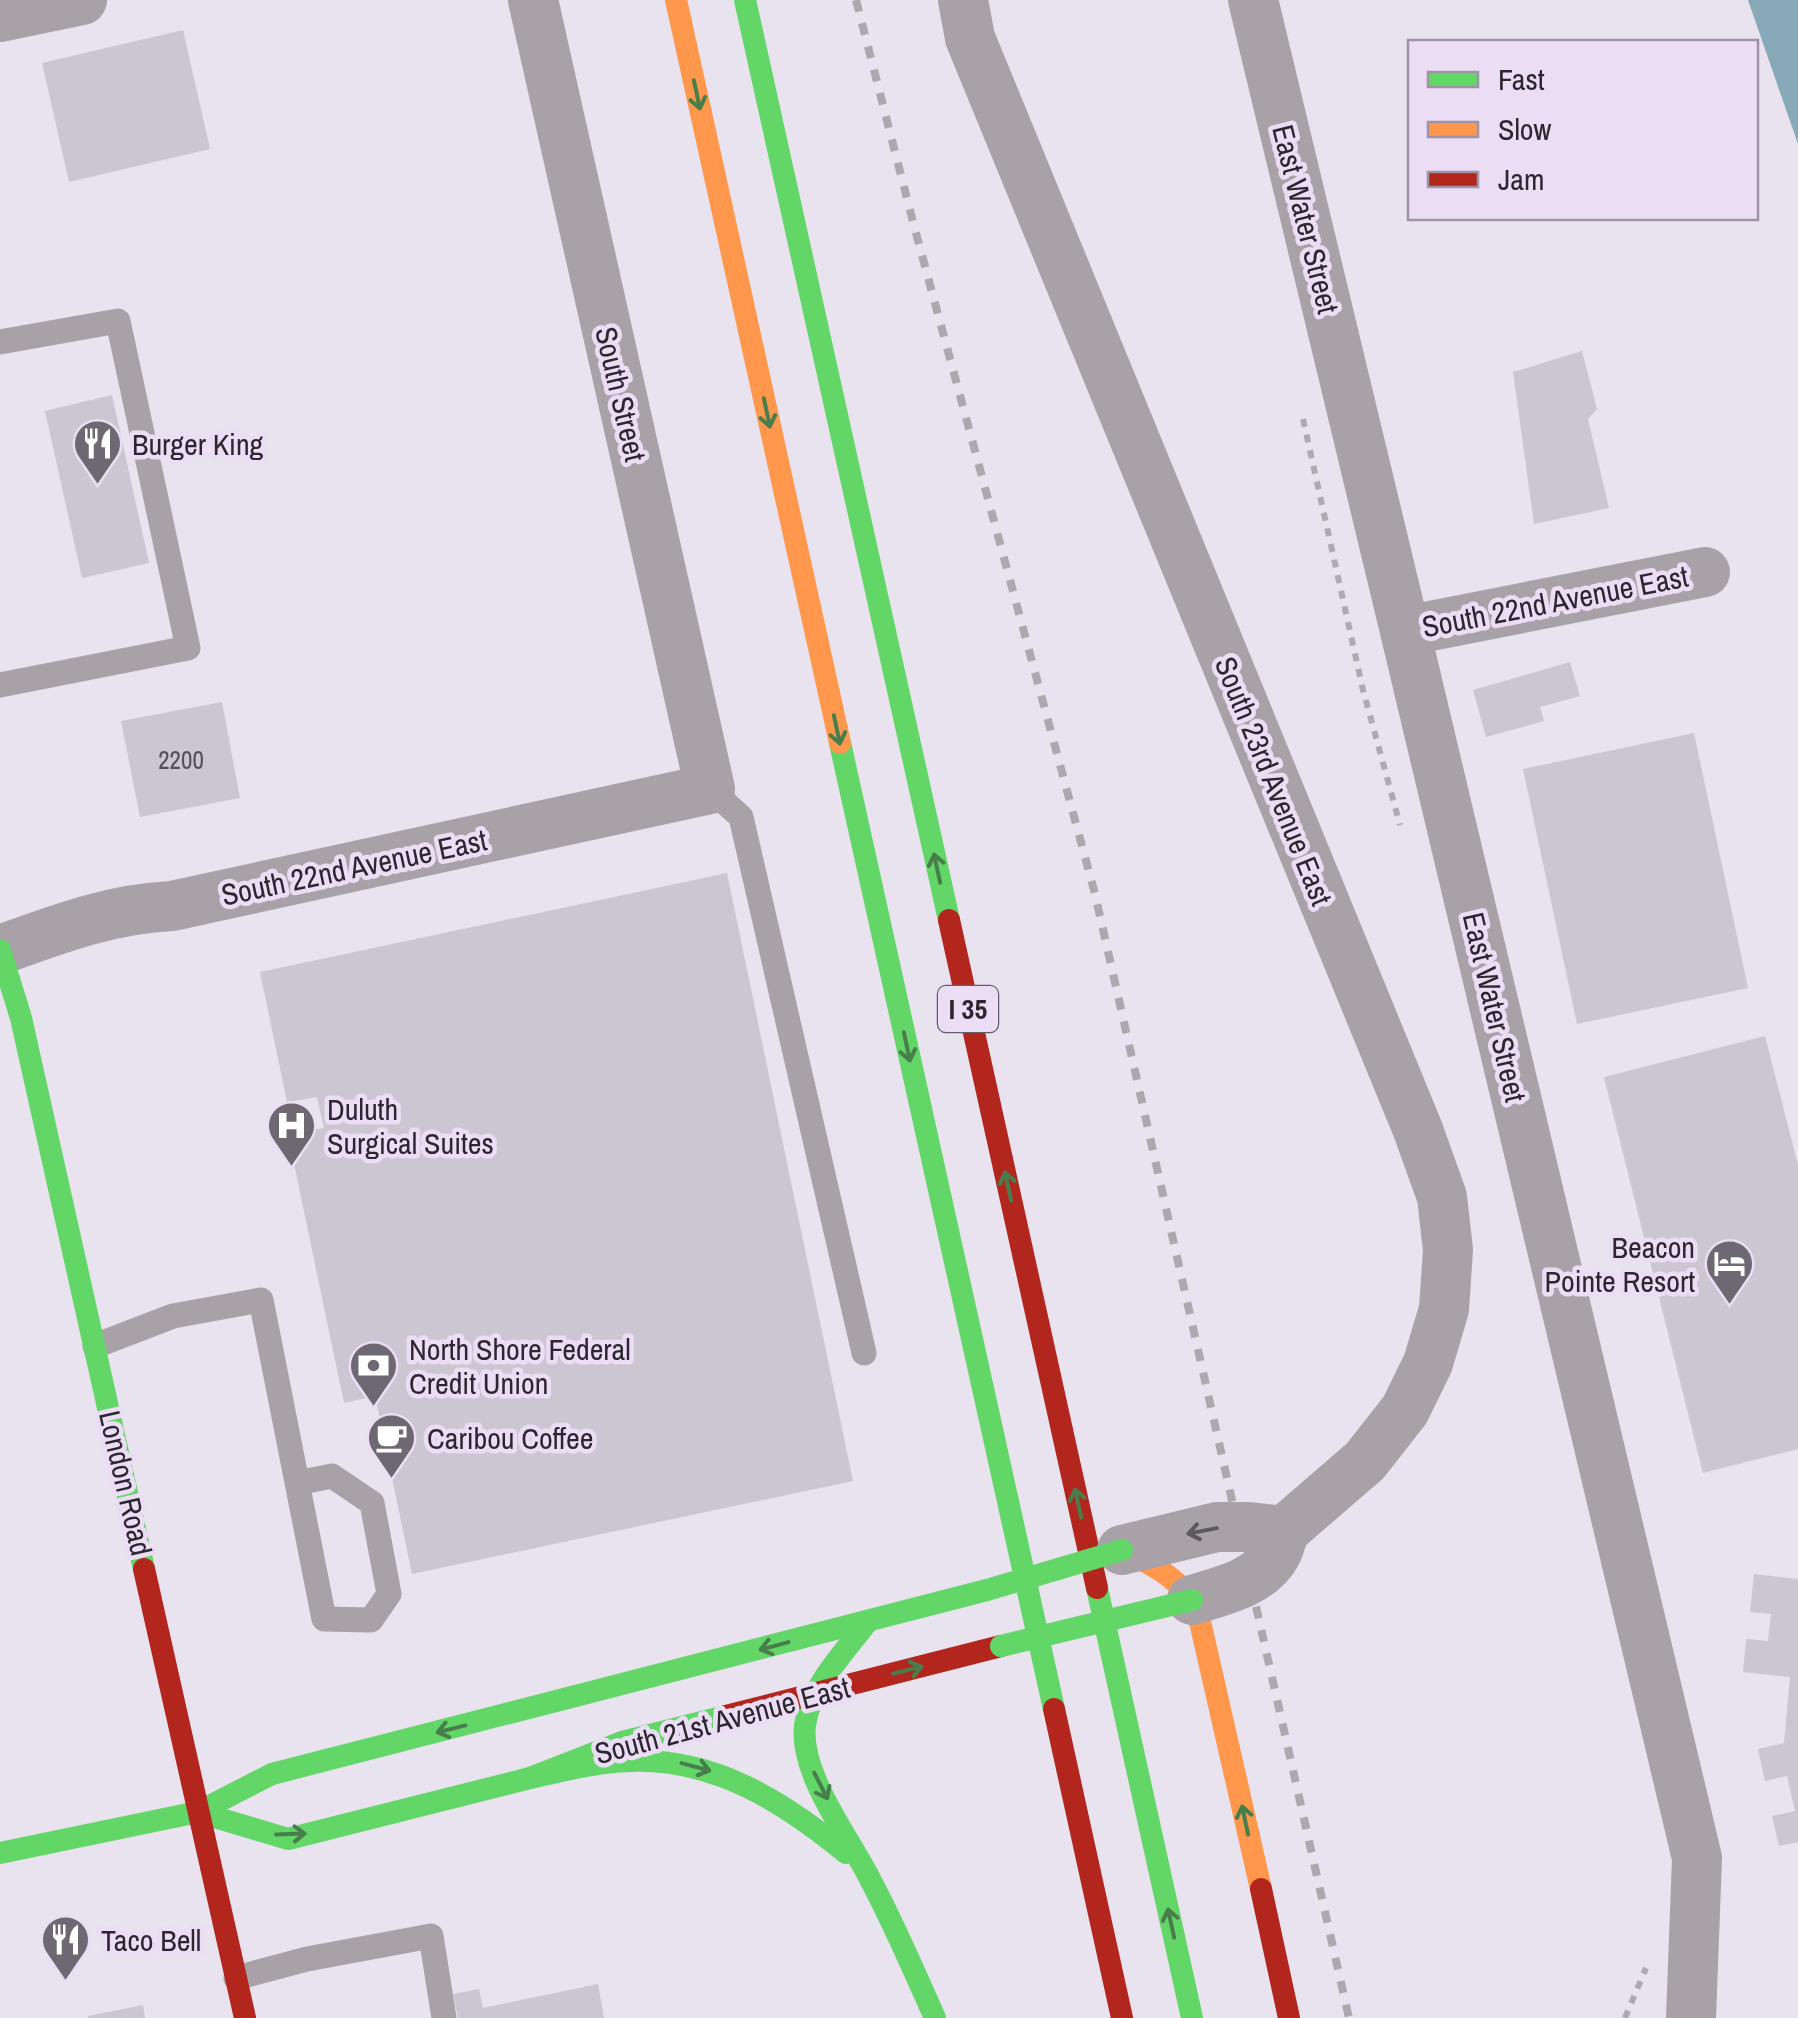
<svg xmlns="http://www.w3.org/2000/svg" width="1798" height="2018" font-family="'Archivo Narrow',sans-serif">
  <rect width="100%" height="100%" fill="#e9e2ef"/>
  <polygon fill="#88a9b7" points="1748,0 1798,0 1798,144"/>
  <g fill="#ccc5d2">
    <polygon points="183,30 210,149 69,182 42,63"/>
    <polygon points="1582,351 1597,409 1588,419 1609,508 1534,524 1513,372"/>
    <polygon points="112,395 149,563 82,578 45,411"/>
    <polygon points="1570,662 1580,696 1540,707 1544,721 1486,737 1473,690"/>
    <polygon points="222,702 240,798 140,817 121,721"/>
    <polygon points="1694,733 1748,988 1577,1024 1523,769"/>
    <polygon points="727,873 853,1481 412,1574 375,1396 344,1403 288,1135 324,1128 317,1097 287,1102 260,972"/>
    <polygon points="1765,1036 1798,1165 1798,1449 1703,1473 1604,1077"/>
    <polygon points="1754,1574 1798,1579 1798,1842 1779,1846 1772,1816 1795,1811 1787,1776 1765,1781 1758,1749 1784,1743 1790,1677 1743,1672 1746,1639 1768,1641 1771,1614 1750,1612"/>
    <polygon points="598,1984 604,2018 458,2018 453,1994 479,1989 483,2008"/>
    <polygon points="143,2005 145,2018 88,2018 88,2016"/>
  </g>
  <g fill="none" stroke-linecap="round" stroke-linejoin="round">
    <g stroke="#aeaab0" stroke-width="6" stroke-dasharray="8 8" stroke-linecap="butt">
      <polyline points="1303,419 1363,690 1400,825"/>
      <polyline points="1625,2018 1646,1968"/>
    </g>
    <g stroke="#a8a1a7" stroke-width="25">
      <polyline points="0,342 118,321 188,648 0,685"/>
      <polyline points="710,789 741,817 864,1353"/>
      <polyline points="95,1346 173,1316 261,1300 324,1619 371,1620 389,1594 372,1503 332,1476 297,1483"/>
      <polyline points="236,1978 307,1959 431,1936 444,2018"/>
    </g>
    <g stroke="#a8a1a7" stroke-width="50">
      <polyline points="963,0 970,38 1418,1130 1442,1197 1448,1250 1444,1309 1428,1363 1405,1410 1365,1461 1284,1531"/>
      <polyline points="1253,0 1405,631 1697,1858 1691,2018"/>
      <polyline points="0,17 82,0"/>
      <polyline points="1405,631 1705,572"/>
      <path d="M0,950C58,929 110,909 172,906L710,789L533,0"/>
    </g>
    <g stroke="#63d668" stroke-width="22">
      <polyline points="745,0 949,920"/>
      <polyline points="840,743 1054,1709"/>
      <polyline points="0,950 21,1018 144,1569"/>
      <polyline points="1097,1588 1192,2018"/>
      <path d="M868,1621C846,1651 810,1686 805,1725C799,1774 849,1837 870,1879C894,1924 914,1971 935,2018"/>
      <path d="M530,1778C563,1771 596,1762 630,1761C714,1758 783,1801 846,1853"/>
      <polyline points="198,1812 288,1839 530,1778 622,1742 726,1716"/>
      <polyline points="0,1853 198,1812 272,1774 987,1590"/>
    </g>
    <g stroke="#ff974d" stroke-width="22">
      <polyline points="676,0 840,743"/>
      <path d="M1122,1550C1153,1565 1183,1579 1198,1613L1261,1889"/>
    </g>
    <g stroke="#b3261e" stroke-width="22">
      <polyline points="949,920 1097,1588"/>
      <polyline points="144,1569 245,2018"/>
      <polyline points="1054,1709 1122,2018"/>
      <polyline points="726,1716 1001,1646"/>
      <polyline points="1261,1889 1289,2018"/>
    </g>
    <polyline stroke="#ada7ae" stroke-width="8" stroke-dasharray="12 12" stroke-linecap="butt" points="856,0 913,222 1095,894 1349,2018"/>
    <path stroke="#a8a1a7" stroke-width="50" d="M1122,1550L1217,1527H1249L1284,1531C1282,1538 1280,1547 1276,1554C1260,1583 1221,1591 1192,1600"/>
    <g stroke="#63d668" stroke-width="22">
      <polyline points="987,1590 1122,1550"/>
      <polyline points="1001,1646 1192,1600"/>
    </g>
  </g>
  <defs><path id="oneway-shaft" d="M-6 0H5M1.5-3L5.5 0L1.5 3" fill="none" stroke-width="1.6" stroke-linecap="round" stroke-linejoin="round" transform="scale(2.5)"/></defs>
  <g stroke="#477e4c">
    <use href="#oneway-shaft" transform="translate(697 95) rotate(78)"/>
    <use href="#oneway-shaft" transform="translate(767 413) rotate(78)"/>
    <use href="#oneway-shaft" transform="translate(837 730) rotate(78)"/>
    <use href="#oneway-shaft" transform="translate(937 868) rotate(-102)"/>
    <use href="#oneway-shaft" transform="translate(907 1047) rotate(78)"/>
    <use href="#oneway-shaft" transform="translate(1008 1186) rotate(-102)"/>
    <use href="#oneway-shaft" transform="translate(1078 1503) rotate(-102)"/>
    <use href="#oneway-shaft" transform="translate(774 1646) rotate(165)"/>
    <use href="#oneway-shaft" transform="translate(908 1670) rotate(-14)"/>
    <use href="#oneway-shaft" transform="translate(451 1729) rotate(166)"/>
    <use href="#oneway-shaft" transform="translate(696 1767) rotate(15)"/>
    <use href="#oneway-shaft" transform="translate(821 1786) rotate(63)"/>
    <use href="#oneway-shaft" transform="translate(1245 1820) rotate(-102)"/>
    <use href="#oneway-shaft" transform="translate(291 1834) rotate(-2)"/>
    <use href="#oneway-shaft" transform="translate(1171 1923) rotate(-102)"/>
  </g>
  <use stroke="#5d575f" href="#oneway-shaft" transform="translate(1202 1531) rotate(169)"/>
  <defs>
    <symbol id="restaurant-pin" viewBox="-11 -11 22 30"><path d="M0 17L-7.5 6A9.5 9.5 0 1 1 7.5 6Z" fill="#6e6872" stroke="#eaddf4"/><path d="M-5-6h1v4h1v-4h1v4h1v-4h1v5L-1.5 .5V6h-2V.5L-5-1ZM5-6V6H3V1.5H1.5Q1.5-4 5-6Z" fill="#fff"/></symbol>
    <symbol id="hospital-pin" viewBox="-11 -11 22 30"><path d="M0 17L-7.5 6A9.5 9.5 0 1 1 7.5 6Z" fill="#6e6872" stroke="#eaddf4"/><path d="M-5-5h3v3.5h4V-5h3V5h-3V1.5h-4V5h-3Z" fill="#fff"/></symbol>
    <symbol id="hotel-pin" viewBox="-11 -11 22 30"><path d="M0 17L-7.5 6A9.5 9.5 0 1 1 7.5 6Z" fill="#6e6872" stroke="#eaddf4"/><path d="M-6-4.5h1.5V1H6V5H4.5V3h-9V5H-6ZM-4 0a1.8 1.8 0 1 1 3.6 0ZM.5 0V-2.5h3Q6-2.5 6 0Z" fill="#fff"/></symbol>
    <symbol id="bank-pin" viewBox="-11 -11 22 30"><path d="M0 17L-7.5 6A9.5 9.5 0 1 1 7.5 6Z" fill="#6e6872" stroke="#eaddf4"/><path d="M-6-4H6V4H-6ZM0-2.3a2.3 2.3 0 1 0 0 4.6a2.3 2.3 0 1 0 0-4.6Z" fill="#fff"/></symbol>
    <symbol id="cafe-pin" viewBox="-11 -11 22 30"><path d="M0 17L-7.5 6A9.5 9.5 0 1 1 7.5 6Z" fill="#6e6872" stroke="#eaddf4"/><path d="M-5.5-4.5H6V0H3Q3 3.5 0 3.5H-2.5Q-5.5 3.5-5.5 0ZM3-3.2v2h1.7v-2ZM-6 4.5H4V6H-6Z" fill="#fff"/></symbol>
  </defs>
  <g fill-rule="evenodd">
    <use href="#restaurant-pin" x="70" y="416" width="55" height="75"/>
    <use href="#hospital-pin" x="264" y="1098" width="55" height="75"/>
    <use href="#hotel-pin" x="1702" y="1236" width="55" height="75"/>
    <use href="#bank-pin" x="346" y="1338" width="55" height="75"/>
    <use href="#cafe-pin" x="364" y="1410" width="55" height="75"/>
    <use href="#restaurant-pin" x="38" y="1912" width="55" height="75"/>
  </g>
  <g text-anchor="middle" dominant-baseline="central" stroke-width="9" stroke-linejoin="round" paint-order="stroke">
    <g font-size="25" fill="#534e58">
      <text x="181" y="760">2200</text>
    </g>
    <rect fill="#eaddf4" stroke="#645d6a" stroke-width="2.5" x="938" y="986" width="60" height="46" rx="8"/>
    <g font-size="28" font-weight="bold" fill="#2b262f">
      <text x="968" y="1009">I 35</text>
    </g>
    <g font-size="30" fill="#2b262f" stroke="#eaddf4">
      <text transform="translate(1306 219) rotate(76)">East Water Street</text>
      <text transform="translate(621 394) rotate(77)">South Street</text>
      <text transform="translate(1555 601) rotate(-11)">South 22nd Avenue East</text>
      <text transform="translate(1274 781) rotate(68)">South 23rd Avenue East</text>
      <text transform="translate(354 867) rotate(-12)">South 22nd Avenue East</text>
      <text transform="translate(1495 1007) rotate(77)">East Water Street</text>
      <text transform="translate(126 1483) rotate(77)">London Road</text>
      <text transform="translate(722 1720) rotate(-15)">South 21st Avenue East</text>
    </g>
    <g font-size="30" fill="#2b262f" stroke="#eaddf4" text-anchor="start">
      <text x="132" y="444">Burger King</text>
      <text x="327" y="1109">Duluth<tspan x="327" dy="34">Surgical Suites</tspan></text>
      <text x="1695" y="1247" text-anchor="end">Beacon<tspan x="1695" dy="34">Pointe Resort</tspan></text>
      <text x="409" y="1349">North Shore Federal<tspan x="409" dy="34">Credit Union</tspan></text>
      <text x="427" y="1438">Caribou Coffee</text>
      <text x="101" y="1940">Taco Bell</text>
    </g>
  </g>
  <rect x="1408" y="40" width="350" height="180" fill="#eaddf4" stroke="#9e94a5" stroke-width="2.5"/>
  <rect x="1428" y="72" width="50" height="15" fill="#63d668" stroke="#9e94a5" stroke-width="2.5"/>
  <text x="1498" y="90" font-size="30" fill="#2b262f">Fast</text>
  <rect x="1428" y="122" width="50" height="15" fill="#ff974d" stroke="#9e94a5" stroke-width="2.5"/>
  <text x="1498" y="140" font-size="30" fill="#2b262f">Slow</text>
  <rect x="1428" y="172" width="50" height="15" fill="#b3261e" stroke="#9e94a5" stroke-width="2.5"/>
  <text x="1498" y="190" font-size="30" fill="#2b262f">Jam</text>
</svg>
